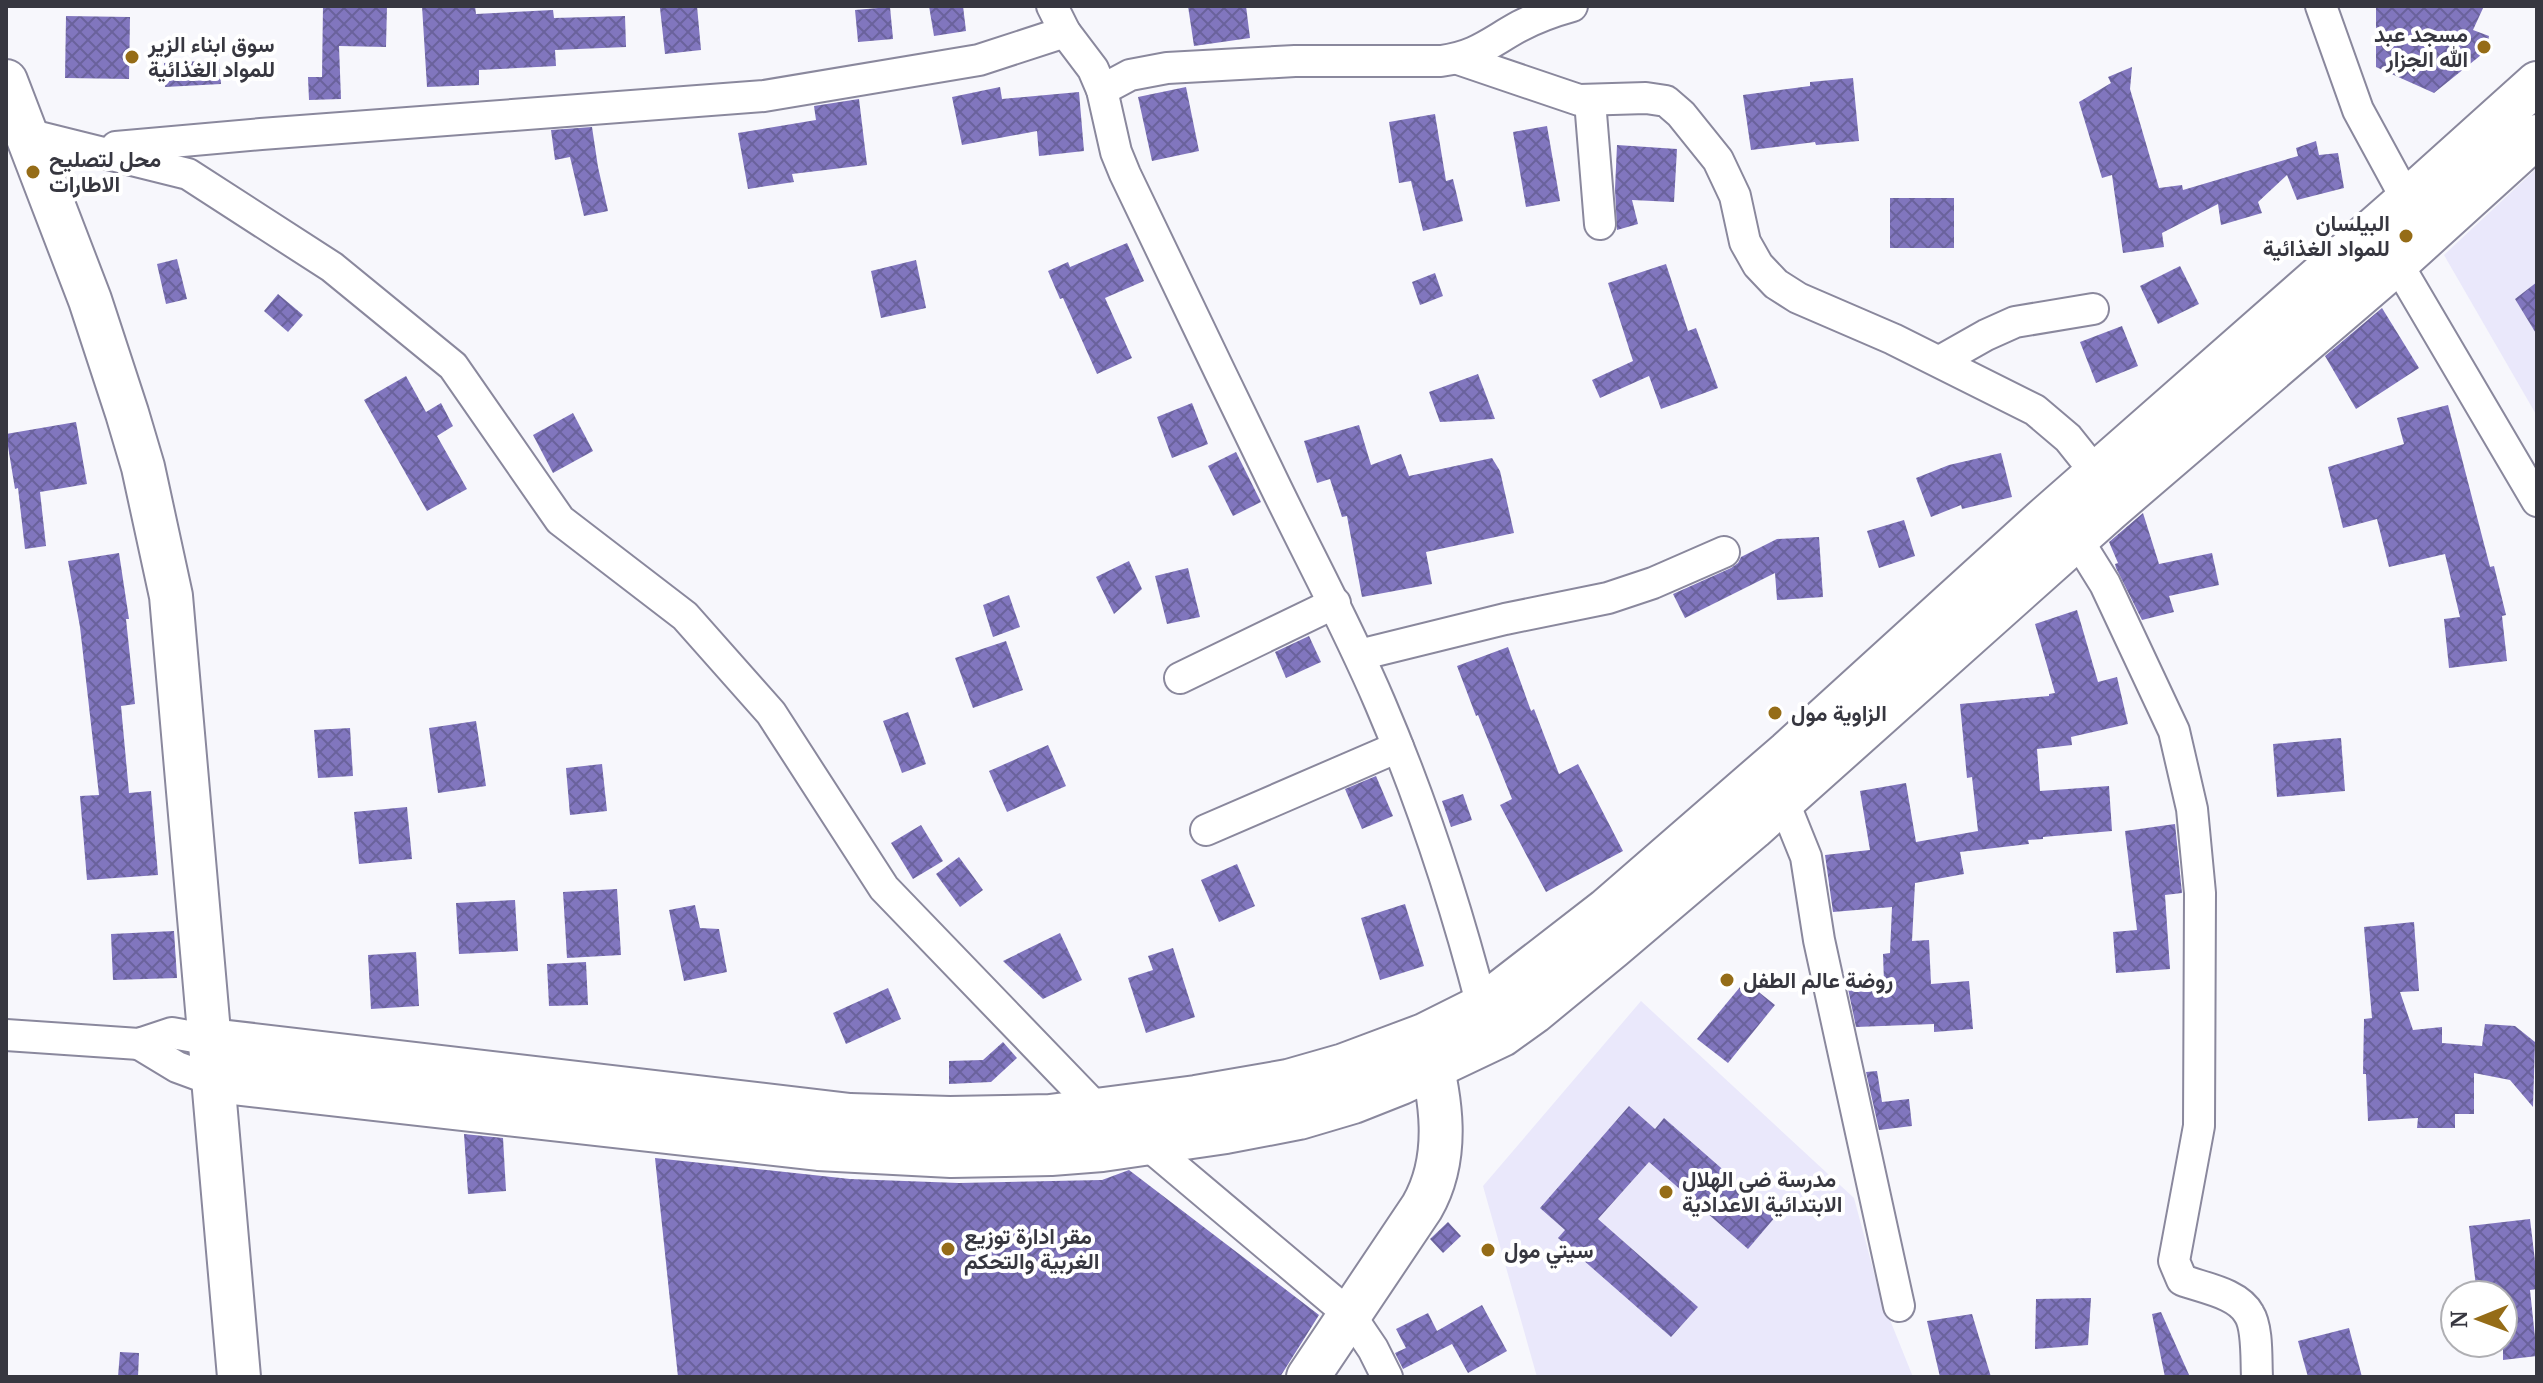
<svg xmlns="http://www.w3.org/2000/svg" width="2543" height="1383" font-family="Merriweather,Vazirmatn,serif">
  <defs>
    <pattern id="building-cross-hatch" width="8" height="8" patternUnits="userSpaceOnUse" patternTransform="scale(2)"><rect width="8" height="8" fill="#8176be"/><path d="M0 0l8 8M0 8l8-8" fill="none" stroke="#6a629c"/></pattern>
  </defs>
  <rect width="100%" height="100%" fill="#f7f7fc"/>
  <g fill="#eae8fb">
    <polygon points="2537,168 2537,416 2444,255"/>
    <polygon points="1641,1001 1854,1198 1880,1295 1913,1377 1537,1377 1483,1186"/>
  </g>
  <g fill="url(#building-cross-hatch)">
    <polygon points="323,6 387,6 386,47 339,46 341,99 309,100 308,77 322,77"/>
    <polygon points="422,6 475,6 476,14 553,10 554,18 625,16 626,47 555,50 556,66 479,70 479,85 427,87"/>
    <polygon points="673,6 697,6 701,50 665,54 660,8"/>
    <polygon points="929,6 963,6 966,31 934,36"/>
    <polygon points="1188,6 1246,6 1250,38 1194,46"/>
    <polygon points="2376,6 2484,6 2473,30 2489,36 2486,51 2434,93 2376,67"/>
    <polygon points="890,7 893,39 858,42 855,10"/>
    <polygon points="66,16 130,17 129,79 65,78"/>
    <polygon points="219,60 221,84 165,87 164,63"/>
    <polygon points="2132,67 2130,89 2159,188 2182,185 2183,190 2298,156 2296,148 2316,141 2319,155 2338,153 2344,188 2297,200 2287,175 2258,202 2262,213 2221,225 2218,204 2162,233 2164,247 2123,253 2112,175 2102,178 2079,102 2111,83 2108,77"/>
    <polygon points="1853,78 1859,141 1816,145 1815,142 1751,150 1743,95 1810,86 1810,82"/>
    <polygon points="1000,87 1002,99 1079,92 1084,151 1039,156 1037,131 962,145 952,97"/>
    <polygon points="1186,87 1199,151 1152,161 1138,97"/>
    <polygon points="859,99 867,165 792,174 794,182 748,189 738,133 816,120 814,106"/>
    <polygon points="1435,114 1446,181 1453,179 1463,221 1423,231 1411,181 1399,183 1389,122"/>
    <polygon points="1547,126 1560,201 1526,207 1513,132"/>
    <polygon points="592,127 598,167 608,211 584,216 570,157 555,160 551,130"/>
    <polygon points="1617,145 1677,149 1674,202 1632,200 1638,224 1617,230 1615,189"/>
    <rect x="1890" y="198" width="64" height="50"/>
    <polygon points="1127,243 1144,281 1105,298 1132,358 1097,374 1063,298 1060,299 1048,271 1068,262 1070,267"/>
    <polygon points="177,259 187,299 166,304 157,264"/>
    <polygon points="916,260 926,308 881,318 871,271"/>
    <polygon points="1666,264 1688,331 1696,328 1718,388 1661,409 1649,376 1600,398 1592,380 1633,361 1608,283"/>
    <polygon points="2180,266 2199,304 2158,324 2140,286"/>
    <polygon points="1435,273 1443,296 1420,305 1412,282"/>
    <polygon points="2537,282 2537,335 2515,299"/>
    <polygon points="278,294 303,315 288,332 264,311"/>
    <polygon points="2382,308 2419,368 2356,409 2325,356"/>
    <polygon points="2122,326 2138,366 2096,383 2080,342"/>
    <polygon points="1478,374 1495,419 1440,422 1429,392"/>
    <polygon points="406,376 426,412 441,403 453,426 437,436 467,489 427,511 364,400"/>
    <polygon points="1192,403 1208,444 1172,458 1157,417"/>
    <polygon points="2448,405 2490,567 2494,566 2506,615 2502,616 2507,661 2449,668 2444,619 2460,617 2445,554 2389,567 2377,519 2343,528 2328,467 2404,444 2397,418"/>
    <polygon points="573,413 593,451 553,473 533,435"/>
    <polygon points="76,422 87,484 40,492 46,546 25,549 18,488 15,489 6,434"/>
    <polygon points="1359,425 1371,465 1401,454 1409,476 1492,458 1500,471 1514,533 1426,552 1432,584 1362,597 1347,516 1342,517 1330,479 1317,483 1304,441"/>
    <polygon points="1236,452 1261,502 1233,516 1208,466"/>
    <polygon points="2001,453 2012,497 1962,509 1961,505 1931,517 1916,478 1949,465"/>
    <polygon points="2143,513 2159,564 2212,553 2219,585 2169,596 2174,612 2142,620 2116,568 2115,564 2118,563 2109,542"/>
    <polygon points="1904,520 1915,556 1879,568 1867,531"/>
    <polygon points="1819,537 1823,597 1777,600 1775,573 1685,618 1673,594 1731,568 1738,563 1741,557 1777,539"/>
    <polygon points="119,553 129,619 126,619 135,704 121,706 129,793 151,791 158,875 87,880 80,796 99,795 80,627 68,561"/>
    <polygon points="1129,561 1142,589 1114,614 1096,577"/>
    <polygon points="1188,568 1200,617 1167,624 1155,576"/>
    <polygon points="1009,595 1020,627 993,637 983,605"/>
    <polygon points="2077,610 2098,682 2117,677 2128,724 2071,737 2072,745 2037,749 2040,791 2109,786 2112,831 2043,837 2043,839 2028,840 2029,844 1960,852 1964,874 1915,883 1912,941 1929,940 1931,984 1969,981 1973,1029 1934,1032 1934,1024 1856,1027 1847,984 1884,982 1883,954 1890,953 1892,907 1833,912 1825,855 1870,850 1860,791 1906,783 1916,842 1978,831 1972,777 1967,778 1960,704 2049,696 2049,694 2055,693 2035,624"/>
    <polygon points="1309,636 1321,662 1286,678 1275,652"/>
    <polygon points="1006,641 1023,690 973,708 955,658"/>
    <polygon points="1508,647 1531,711 1534,709 1559,774 1578,764 1623,851 1546,892 1500,805 1512,799 1478,715 1476,716 1457,666"/>
    <polygon points="908,712 926,764 902,773 883,721"/>
    <polygon points="476,721 486,786 438,793 429,728"/>
    <polygon points="350,728 353,776 318,778 314,730"/>
    <polygon points="2341,738 2345,791 2277,797 2273,744"/>
    <polygon points="1048,745 1066,786 1007,812 989,771"/>
    <polygon points="602,764 607,811 570,815 566,768"/>
    <polygon points="1376,776 1393,816 1362,829 1345,789"/>
    <polygon points="1463,794 1472,820 1451,827 1442,801"/>
    <polygon points="407,807 412,859 359,864 354,812"/>
    <polygon points="2175,824 2182,893 2165,895 2170,969 2116,973 2113,932 2137,930 2125,831"/>
    <polygon points="921,825 943,861 913,879 891,843"/>
    <polygon points="959,857 983,890 960,907 936,874"/>
    <polygon points="1237,864 1255,906 1219,922 1201,880"/>
    <polygon points="617,889 621,955 567,958 563,892"/>
    <polygon points="515,900 518,951 459,954 456,903"/>
    <polygon points="1405,904 1424,966 1380,980 1361,918"/>
    <polygon points="695,905 700,928 719,929 727,972 684,981 669,910"/>
    <polygon points="2414,922 2419,991 2400,992 2413,1030 2442,1027 2442,1043 2482,1046 2485,1024 2515,1026 2535,1042 2533,1107 2510,1080 2474,1073 2474,1114 2455,1114 2455,1128 2417,1128 2418,1118 2368,1121 2366,1074 2363,1074 2364,1019 2372,1018 2364,927"/>
    <polygon points="174,931 177,978 113,980 111,934"/>
    <polygon points="1060,933 1082,980 1043,999 1003,961"/>
    <polygon points="1173,948 1195,1017 1146,1033 1128,978 1153,970 1148,956"/>
    <polygon points="416,952 419,1006 371,1009 368,955"/>
    <polygon points="586,962 588,1005 549,1006 547,964"/>
    <polygon points="1745,981 1775,1005 1728,1063 1697,1039"/>
    <polygon points="888,988 901,1019 846,1044 833,1013"/>
    <polygon points="1003,1042 1017,1058 991,1082 949,1084 949,1061 983,1060"/>
    <polygon points="1877,1071 1882,1102 1909,1099 1912,1126 1879,1130 1866,1072"/>
    <polygon points="1629,1106 1655,1129 1664,1118 1776,1216 1748,1249 1649,1162 1598,1219 1698,1307 1671,1337 1558,1238 1565,1230 1540,1208"/>
    <polygon points="464,1134 503,1138 506,1191 468,1194"/>
    <polygon points="655,1158 850,1179 959,1183 1102,1180 1129,1170 1319,1315 1280,1377 678,1377"/>
    <polygon points="2530,1219 2537,1278 2537,1289 2530,1290 2537,1356 2503,1360 2503,1295 2477,1295 2469,1226"/>
    <polygon points="1448,1222 1461,1236 1443,1253 1430,1239"/>
    <polygon points="2091,1298 2088,1345 2035,1349 2036,1299"/>
    <polygon points="1482,1305 1507,1351 1468,1373 1452,1344 1403,1369 1395,1353 1406,1348 1396,1329 1428,1313 1437,1331"/>
    <polygon points="2161,1312 2190,1377 2165,1377 2152,1314"/>
    <polygon points="1972,1314 1991,1377 1940,1377 1927,1321"/>
    <polygon points="2349,1328 2362,1377 2308,1377 2298,1341"/>
    <polygon points="120,1352 139,1353 138,1377 118,1377"/>
  </g>
  <g fill="none" stroke-linecap="round" stroke-linejoin="round">
    <defs>
      <g id="minor">
        <path d="M1052,6L1065,32L1093,69L1102,90L1116,152L1125,174C1173,273 1219,371 1267,469C1304,547 1346,623 1380,703C1422,801 1455,902 1482,1006"/>
        <polyline points="2321,6 2358,110 2407,200"/>
        <polyline points="1458,59 1579,100 1646,98 1666,101 1681,114 1718,160 1735,196 1745,242 1758,265 1776,284 1798,298 1893,339 2035,410 2068,438 2096,473"/>
        <path d="M1102,90L1130,75L1167,68L1295,61H1441C1477,56 1489,43 1520,26C1537,17 1554,11 1572,6"/>
        <polyline points="1590,101 1600,224"/>
        <polyline points="27,134 188,174 332,267 453,366 560,520 685,616 771,713 884,888 1099,1111"/>
        <polyline points="116,147 261,134 764,96 979,60 1065,32"/>
        <polyline points="2397,263 2537,501"/>
        <polyline points="1940,361 1986,335 2015,322 2093,309"/>
        <path d="M2077,539L2105,584L2174,731L2192,809L2200,893L2199,1126L2174,1261L2182,1280C2203,1288 2238,1293 2249,1314C2258,1328 2256,1360 2257,1377"/>
        <polyline points="1359,655 1505,619 1608,598 1653,583 1724,552"/>
        <polyline points="1180,678 1335,603"/>
        <polyline points="1783,800 1806,857 1819,940 1899,1306"/>
        <polyline points="1206,830 1398,747"/>
        <polyline points="6,1035 139,1044 172,1033 211,1040"/>
        <polyline points="139,1044 177,1067 215,1081"/>
        <polyline points="1147,1144 1350,1315 1373,1349 1387,1377"/>
      </g>
      <g id="secondary">
        <polyline points="6,81 90,300 127,413 143,467 171,596 239,1377"/>
        <polyline points="211,1040 850,1115 950,1118 1050,1116 1196,1097 1288,1081 1344,1065 1424,1035 1482,1006 1606,910 1788,752 2042,521 2407,200 2537,83"/>
        <polyline points="215,1081 818,1149 951,1156 1051,1154 1102,1150 1226,1132 1299,1118 1353,1102 1401,1083 1502,1035 1534,1012 1613,947 1753,828 2109,510 2397,263 2537,136"/>
        <path d="M1308,1377L1422,1207C1451,1157 1441,1097 1427,1044"/>
      </g>
    </defs>
    <use href="#minor" stroke="#8a889d" stroke-width="34"/>
    <use href="#secondary" stroke="#8a889d" stroke-width="46"/>
    <use href="#minor" stroke="#fff" stroke-width="30"/>
    <use href="#secondary" stroke="#fff" stroke-width="42"/>
  </g>
  <g fill="#956c17" stroke="#fff" stroke-width="3">
    <circle cx="2484" cy="47" r="8"/>
    <circle cx="132" cy="57" r="8"/>
    <circle cx="33" cy="172" r="8"/>
    <circle cx="2406" cy="236" r="8"/>
    <circle cx="1775" cy="713" r="8"/>
    <circle cx="1727" cy="980" r="8"/>
    <circle cx="1666" cy="1192" r="8"/>
    <circle cx="948" cy="1249" r="8"/>
    <circle cx="1488" cy="1250" r="8"/>
  </g>
  <g text-anchor="middle" dominant-baseline="central" stroke-width="8" stroke-linejoin="round" paint-order="stroke">
    <g font-size="22" font-weight="bold" fill="#373740" stroke="#fff" text-anchor="start">
      <text x="2468" y="34" text-anchor="end">مسجد عبد<tspan x="2468" dy="25">الله الجزار</tspan></text>
      <text x="148" y="44">سوق ابناء الزير<tspan x="148" dy="25">للمواد الغذائية</tspan></text>
      <text x="49" y="159">محل لتصليح<tspan x="49" dy="25">الاطارات</tspan></text>
      <text x="2390" y="223" text-anchor="end">البيلسان<tspan x="2390" dy="25">للمواد الغذائية</tspan></text>
      <text x="1791" y="713">الزاوية مول</text>
      <text x="1743" y="980">روضة عالم الطفل</text>
      <text x="1682" y="1179">مدرسة ضي الهلال<tspan x="1682" dy="25">الابتدائية الاعدادية</tspan></text>
      <text x="964" y="1236">مقر ادارة توزيع<tspan x="964" dy="25">الغربية والتحكم</tspan></text>
      <text x="1504" y="1250">سيتي مول</text>
    </g>
  </g>
  <rect width="2543" height="1383" fill="none" stroke="#373740" stroke-width="16"/>
  <g transform="translate(2479 1319) rotate(269)"><circle r="38" fill="#ffffff" stroke="#afafb3" stroke-width="2"/>
  <path d="M0-6L14 30L0 20L-14 30Z" fill="#956c17"/>
  <text y="-12" font-size="22" font-weight="bold" text-anchor="middle" fill="#373740">N</text>
  </g>
</svg>
